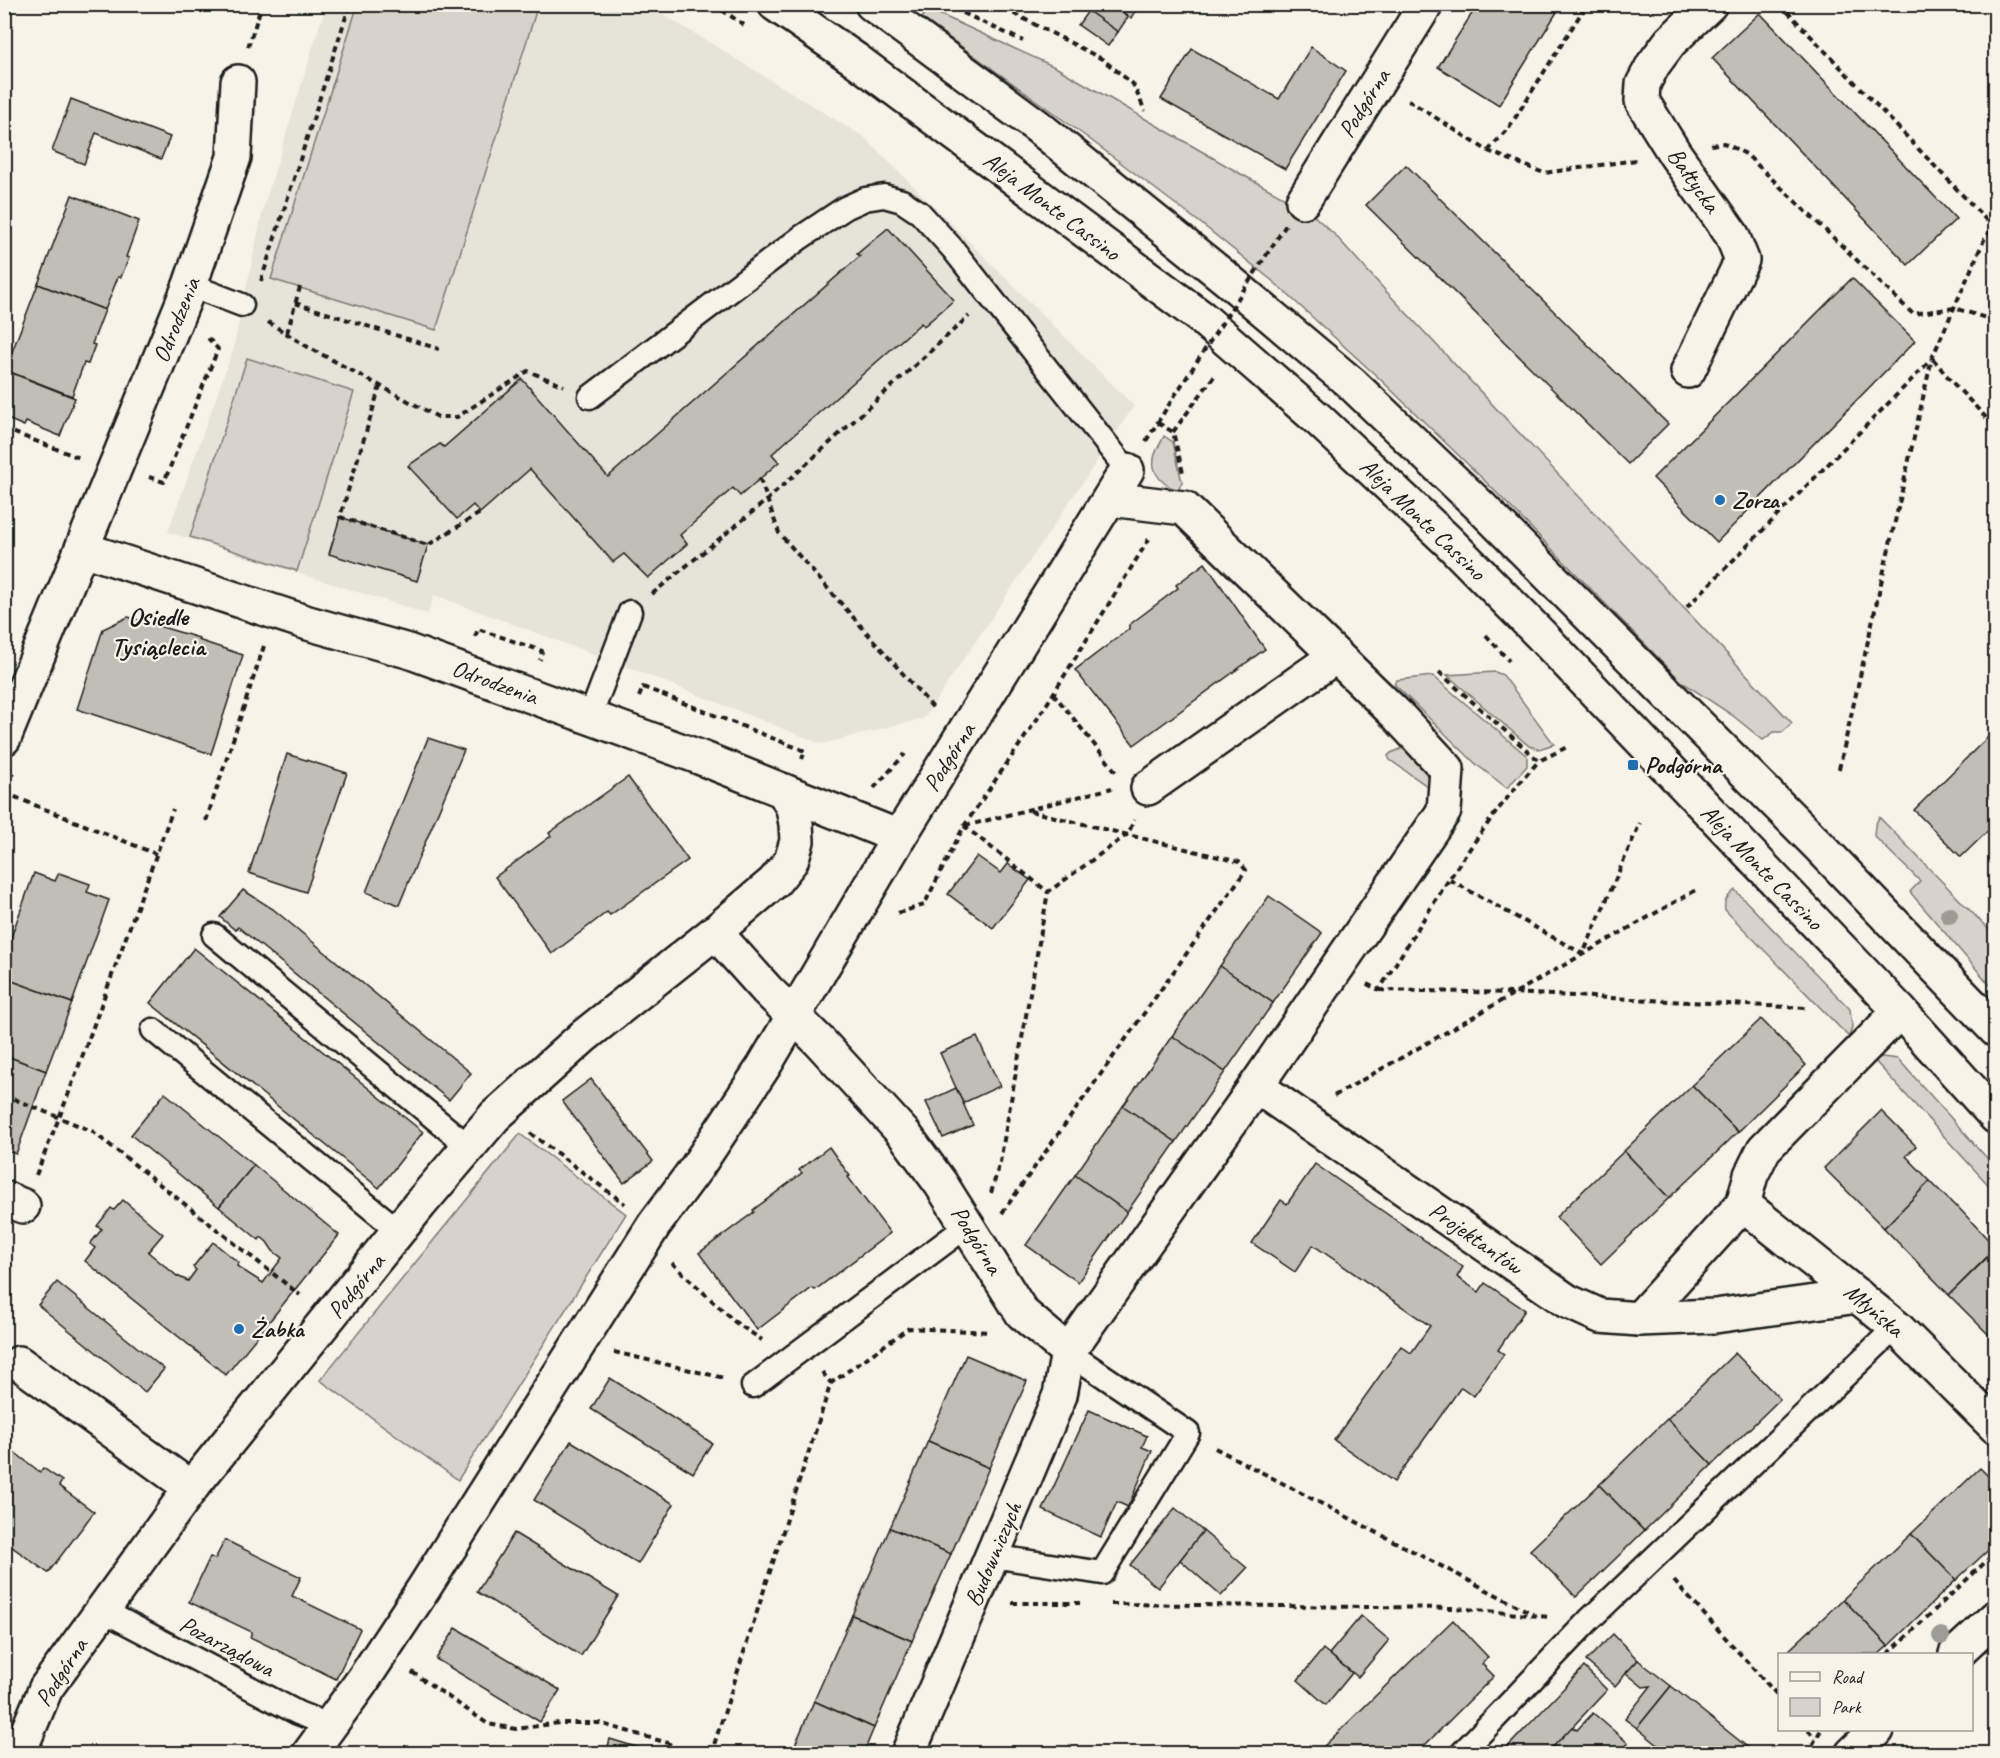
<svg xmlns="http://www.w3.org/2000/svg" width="2000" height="1758" font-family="Caveat,sans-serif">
  <rect width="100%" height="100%" fill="#f7f3e8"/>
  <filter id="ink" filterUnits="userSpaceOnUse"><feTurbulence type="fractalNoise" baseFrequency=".0167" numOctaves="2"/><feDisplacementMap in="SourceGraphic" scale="12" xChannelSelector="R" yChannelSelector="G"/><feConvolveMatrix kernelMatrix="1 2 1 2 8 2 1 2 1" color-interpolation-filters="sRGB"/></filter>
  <g filter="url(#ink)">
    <polygon fill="#e6e3d9" points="326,5 648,5 864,137 1134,406 924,718 822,744 612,661 434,595 428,614 168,532 233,350 264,206"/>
    <g fill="#d7d3cb" stroke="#7a7874" stroke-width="1.5">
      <polygon points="358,4 538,5 436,330 271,279"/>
      <polygon points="928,9 1057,68 1241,174 1309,211 1336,236 1383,288 1792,723 1783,732 1774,732 1763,740 1732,715 1682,682 1486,482 1381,380 1275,283 1203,225 1088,138 922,18"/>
      <polygon points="247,358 354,392 297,571 190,537"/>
      <path d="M1164,436L1173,442L1182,482L1178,490C1165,486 1151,475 1154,458C1155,451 1161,443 1164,436Z"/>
      <polygon points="1495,672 1503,675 1554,744 1539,749 1529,746 1447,675"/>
      <polygon points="1433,676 1527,756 1527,766 1507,788 1477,765 1394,684 1397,680"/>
      <polygon points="1403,748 1408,749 1431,764 1430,788 1390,760 1388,756 1391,753"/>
      <polygon points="1879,817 1995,936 1995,991 1910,892 1920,881 1874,836 1875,826"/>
      <path d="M1735,890L1850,1009L1852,1027L1849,1037L1725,910C1723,901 1728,896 1735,890Z"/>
      <polygon points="1882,1057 1898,1059 1995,1167 1995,1192 1874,1060"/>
      <polygon points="520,1134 626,1214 458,1480 320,1380"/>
    </g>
    <g fill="#c0beb5" stroke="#1c1c1c" stroke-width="1.5">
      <polygon points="1093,4 1111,4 1128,17 1118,32 1088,11"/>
      <polygon points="1112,4 1139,4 1131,18"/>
      <polygon points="1478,4 1562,4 1499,105 1438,67"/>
      <polygon points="1088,11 1118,32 1108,46 1078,25"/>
      <polygon points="1760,13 1956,219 1908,265 1712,58"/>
      <polygon points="1311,47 1346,71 1285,169 1161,99 1192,49 1279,99"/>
      <polygon points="71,99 170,137 161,159 96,133 84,164 52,151"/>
      <polygon points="1406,165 1668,424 1628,464 1366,205"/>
      <polygon points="72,195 139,221 126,257 129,258 121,277 118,277 105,310 38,284"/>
      <polygon points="888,228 954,300 924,326 921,323 772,454 779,462 740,496 733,488 680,535 687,544 648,578 624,554 613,562 530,469 480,513 473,505 457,519 408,466 440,444 444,447 522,379 608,477 860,256 857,254"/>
      <polygon points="1852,278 1915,341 1717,542 1653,478"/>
      <polygon points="38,284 105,310 92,344 95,345 88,364 84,363 72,396 5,370"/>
      <polygon points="4,370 75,398 60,436 26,422 24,426 5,418"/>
      <polygon points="340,517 428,545 417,581 329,554"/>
      <polygon points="1205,563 1265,649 1134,745 1075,670 1129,629 1129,625 1178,588 1176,585"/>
      <polygon points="128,617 199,638 198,640 243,655 211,754 77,709 103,629"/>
      <polygon points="1996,729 1996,823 1961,857 1914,810"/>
      <polygon points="428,738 464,750 399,905 366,892"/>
      <polygon points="287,754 347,773 306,892 249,873"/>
      <polygon points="628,777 688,860 610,915 607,912 552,954 495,877 551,836 549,833"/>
      <polygon points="977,856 1001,873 1008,864 1030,880 993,928 948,894"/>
      <polygon points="34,873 55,881 59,873 90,884 87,892 109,900 72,1003 4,978 4,957"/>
      <polygon points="243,890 273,909 471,1073 449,1100 238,927 235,930 220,917"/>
      <polygon points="1269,896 1322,933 1273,1003 1220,966"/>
      <polygon points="194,948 423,1132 379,1188 150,1003"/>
      <polygon points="1220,966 1273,1003 1225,1072 1172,1036"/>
      <polygon points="4,978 72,1003 46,1071 4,1055"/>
      <polygon points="1761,1019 1806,1065 1738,1132 1692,1085"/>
      <polygon points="1172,1036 1225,1072 1176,1142 1123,1106"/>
      <polygon points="977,1037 1000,1086 963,1103 940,1053"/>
      <polygon points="4,1055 46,1071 16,1154 4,1150"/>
      <polygon points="591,1079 653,1161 624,1183 562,1101"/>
      <polygon points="1692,1085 1738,1132 1669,1198 1624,1151"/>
      <polygon points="956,1088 973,1125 943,1138 926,1102"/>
      <polygon points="165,1093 254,1165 219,1207 131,1135"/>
      <polygon points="1123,1106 1176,1142 1127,1212 1075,1175"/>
      <polygon points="1881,1111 1916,1146 1906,1156 1930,1181 1884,1228 1824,1168"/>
      <polygon points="829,1147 850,1176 848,1177 890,1233 815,1290 812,1288 757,1330 699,1253 754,1212 753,1210 802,1173 799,1170"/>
      <polygon points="1624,1151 1669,1198 1601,1264 1556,1217"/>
      <polygon points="1315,1164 1463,1267 1457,1277 1479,1292 1485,1283 1525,1310 1498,1350 1504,1354 1474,1396 1461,1387 1394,1482 1334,1440 1401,1346 1411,1353 1430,1326 1313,1245 1295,1272 1252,1243 1281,1200 1287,1204"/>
      <polygon points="254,1165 339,1235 226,1375 85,1261 95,1248 90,1244 102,1229 97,1226 111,1208 114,1210 123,1200 163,1234 148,1252 177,1276 188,1281 196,1270 193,1267 213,1242 239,1263 237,1266 244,1271 263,1283 282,1258 273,1251 267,1242 261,1237 259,1240 219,1207"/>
      <polygon points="1075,1175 1127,1212 1078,1282 1026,1245"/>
      <polygon points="1930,1181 1956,1207 1957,1206 1996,1248 1949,1295 1884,1228"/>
      <polygon points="1996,1249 1996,1342 1949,1295"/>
      <polygon points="57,1282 164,1369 145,1392 38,1305"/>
      <polygon points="1735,1353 1780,1399 1712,1465 1667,1419"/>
      <polygon points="966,1355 1027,1381 989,1468 928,1441"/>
      <polygon points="610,1378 712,1443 693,1473 591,1409"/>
      <polygon points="1089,1410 1147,1436 1142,1447 1152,1451 1128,1507 1117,1502 1101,1537 1043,1510"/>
      <polygon points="1667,1419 1712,1465 1644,1531 1599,1485"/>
      <polygon points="571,1441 674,1504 638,1564 534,1500"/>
      <polygon points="928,1441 989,1468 951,1554 890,1528"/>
      <polygon points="5,1445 40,1472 43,1468 62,1481 59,1486 94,1512 48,1573 4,1541"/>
      <polygon points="1980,1468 1996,1484 1996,1543 1956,1580 1911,1534"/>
      <polygon points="1599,1485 1644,1531 1576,1597 1530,1550"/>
      <polygon points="1175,1508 1203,1531 1158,1588 1130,1565"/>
      <polygon points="890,1528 951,1554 912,1641 852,1615"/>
      <polygon points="1203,1531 1247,1568 1221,1596 1180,1560"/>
      <polygon points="514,1533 618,1596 581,1656 477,1592"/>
      <polygon points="1911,1534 1956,1580 1888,1646 1843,1599"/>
      <polygon points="225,1540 301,1577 292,1596 360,1629 336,1679 250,1637 252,1632 189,1602 210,1557 215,1559"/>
      <polygon points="1843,1599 1888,1646 1879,1654 1785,1654"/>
      <polygon points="852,1615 912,1641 874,1728 814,1701"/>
      <polygon points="1361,1616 1389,1640 1358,1677 1329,1654"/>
      <polygon points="1453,1620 1488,1657 1482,1664 1494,1676 1416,1754 1316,1754"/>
      <polygon points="456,1628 560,1690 540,1722 436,1659"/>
      <polygon points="1613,1634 1638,1660 1615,1686 1586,1661"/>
      <polygon points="1323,1649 1352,1673 1326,1705 1298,1680"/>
      <polygon points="1638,1660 1671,1686 1637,1728 1625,1719 1651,1686 1643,1687 1626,1673"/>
      <polygon points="1584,1667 1607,1690 1547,1754 1501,1754"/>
      <polygon points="1671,1686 1756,1754 1669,1754 1637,1728"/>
      <polygon points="814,1701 874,1728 863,1754 791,1754"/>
      <polygon points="1593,1713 1628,1743 1619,1754 1547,1753 1572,1727 1577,1730"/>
      <polygon points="610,1739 659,1754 606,1754"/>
    </g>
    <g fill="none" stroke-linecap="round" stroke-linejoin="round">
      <defs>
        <g id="lane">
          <polyline points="190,285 242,305"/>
          <polyline points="590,397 800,238 845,208 865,199 884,196 902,201 920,213 952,248 1127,470"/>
          <polyline points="590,717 630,612"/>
          <polyline points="214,935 469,1147"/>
          <polyline points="153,1030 399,1231"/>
          <polyline points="753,1386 967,1226"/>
          <polyline points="992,1556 1102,1573 1188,1433 1068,1352"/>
          <polyline points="102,1610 298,1713 329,1725"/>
          <polyline points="1461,1754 1589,1620 1896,1327"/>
        </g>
        <g id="street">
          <polyline points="1303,201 1426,4"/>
          <polyline points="1688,371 1742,260 1732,235 1675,154 1642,101 1643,84 1653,65 1670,42 1710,4"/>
          <polyline points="1110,499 1184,508 1397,715 1447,769 1444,811 1256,1086"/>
          <polyline points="83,549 308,623 408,651 699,757 899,837"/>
          <polyline points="4,738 190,285 234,157 238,82"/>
          <polyline points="1148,788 1336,656"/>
          <polyline points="715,932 767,990 820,1042 905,1135 941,1184 1022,1313 1068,1352"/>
          <polyline points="4,1198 23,1206"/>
          <polyline points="1743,1204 1896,1327 1996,1427"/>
          <polyline points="1639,1319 1715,1316 1858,1296"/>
          <polyline points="19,1363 191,1488"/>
          <polyline points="1956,1654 1996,1617"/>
          <polyline points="22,1754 24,1740 46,1688 191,1488 420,1204 495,1116 584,1036 715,932 774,882 791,861 797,841 796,824 793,808 784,791"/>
          <polyline points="309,1754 363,1680 424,1588 654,1225 697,1167 764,1066 899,837 1127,470"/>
          <polyline points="908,1754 1060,1395 1068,1352 1256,1086 1567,1301 1600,1316 1639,1319 1743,1204 1751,1175 1764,1149 1900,1011"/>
          <polyline points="1852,1754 1877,1730"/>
        </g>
        <g id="secondary">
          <polyline points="775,4 856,60 1202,318 1319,420 1448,541 1540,634 1900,1011 1996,1117"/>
          <polyline points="872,4 1037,126 1228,280 1352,384 1480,506 1819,846 1996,1030"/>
        </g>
      </defs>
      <use href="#lane" stroke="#1c1c1c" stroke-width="27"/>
      <use href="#street" stroke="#1c1c1c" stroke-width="38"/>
      <use href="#secondary" stroke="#1c1c1c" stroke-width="38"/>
      <g stroke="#1c1c1c" stroke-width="4" stroke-dasharray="6 4.5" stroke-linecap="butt">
        <polyline points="713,4 744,25"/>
        <polyline points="944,4 1023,41"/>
        <polyline points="995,4 1102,59 1133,84 1145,111"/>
        <polyline points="1780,4 1993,227"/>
        <polyline points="248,47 262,4"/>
        <polyline points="1408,100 1488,151 1544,173 1636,160"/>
        <polyline points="1711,145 1724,143 1746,154 1913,314 1954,308 1996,321"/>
        <polyline points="1488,151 1510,126 1587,4"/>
        <polyline points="261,281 350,4"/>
        <polyline points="295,303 439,349"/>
        <polyline points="268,322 308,347 438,417 457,417 528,371 564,386"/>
        <polyline points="287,333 300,287"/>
        <polyline points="1933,359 1953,383 1996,428"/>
        <polyline points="380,386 340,517 428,545 480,513"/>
        <polyline points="1158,423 1173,432 1183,473"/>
        <polyline points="4,429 80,458"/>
        <polyline points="1173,432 1215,375"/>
        <polyline points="1146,441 1168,406"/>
        <polyline points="149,477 164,482 218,349 207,337"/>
        <polyline points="760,479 779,533 935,710"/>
        <polyline points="652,594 767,500 969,316"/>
        <polyline points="1687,607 1931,360"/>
        <polyline points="1486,635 1509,661"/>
        <polyline points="475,637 478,629 542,651 540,660"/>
        <polyline points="1439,672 1539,761 1567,747"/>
        <polyline points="1053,693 1117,773"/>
        <polyline points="639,697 643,687 805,751 802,759"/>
        <polyline points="1839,769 1932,358 1984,240 1996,224"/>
        <polyline points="874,788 905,754"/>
        <polyline points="5,793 156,854"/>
        <polyline points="4,795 13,773"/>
        <polyline points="206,821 264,646"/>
        <polyline points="964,826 1048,892"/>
        <polyline points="965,826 1112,788"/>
        <polyline points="1450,880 1583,954 1640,823"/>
        <polyline points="898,913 924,905 964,826 1040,715 1149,539"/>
        <path d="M1367,984L1379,990C1429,912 1476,829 1539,761"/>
        <polyline points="1379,990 1513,993 1807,1008"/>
        <polyline points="4,1095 92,1131 300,1295"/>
        <polyline points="1334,1096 1696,890"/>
        <polyline points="530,1133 625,1204"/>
        <polyline points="36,1175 67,1098 173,809"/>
        <polyline points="991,1193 1000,1162 1048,892 1128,834 1134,820"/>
        <polyline points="1002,1213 1246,870 1239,862 1026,810"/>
        <polyline points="672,1263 735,1322 762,1340"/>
        <polyline points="614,1352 724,1378"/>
        <polyline points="822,1372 831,1383"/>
        <polyline points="1215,1448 1533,1614"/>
        <polyline points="1674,1581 1780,1698"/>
        <polyline points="1012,1603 1080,1603"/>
        <polyline points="1111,1604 1455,1608 1550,1617"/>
        <polyline points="1888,1654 1996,1552"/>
        <polyline points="412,1672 488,1724 516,1729 559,1723 599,1723 668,1743 684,1754"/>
        <polyline points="1808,1730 1815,1738"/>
        <polyline points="711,1754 831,1383 909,1328 990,1332"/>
        <polyline points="1807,1754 1821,1730"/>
      </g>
      <use href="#lane" stroke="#f7f3e8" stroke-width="22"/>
      <use href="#street" stroke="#f7f3e8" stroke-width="33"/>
      <use href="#secondary" stroke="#f7f3e8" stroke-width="33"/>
      <polyline stroke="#1c1c1c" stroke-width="4" stroke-dasharray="6 4.5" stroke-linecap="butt" points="1168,406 1286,225"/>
    </g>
    <g fill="#9d9b95">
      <circle cx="1949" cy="915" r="9"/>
      <circle cx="1941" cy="1636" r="9"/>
    </g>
  </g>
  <g fill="#1f6fb2" stroke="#f7f3e8" stroke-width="2">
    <circle cx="1720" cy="500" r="6"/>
    <rect x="1627" y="759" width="12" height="12" rx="3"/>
    <circle cx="239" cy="1329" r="6"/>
  </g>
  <g text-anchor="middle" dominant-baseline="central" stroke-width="4.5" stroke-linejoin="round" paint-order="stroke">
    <g font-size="24" fill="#1c1c1c" stroke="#f7f3e8">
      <text transform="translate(1364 103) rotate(-58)">Podgórna</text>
      <text transform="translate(1694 180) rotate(55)">Bałtycka</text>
      <text transform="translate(1052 206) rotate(37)">Aleja Monte Cassino</text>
      <text transform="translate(176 320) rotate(-68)">Odrodzenia</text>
      <text transform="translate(1423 519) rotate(44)">Aleja Monte Cassino</text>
      <text transform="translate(495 682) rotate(20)">Odrodzenia</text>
      <text transform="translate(949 757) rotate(-58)">Podgórna</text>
      <text transform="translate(1762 867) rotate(46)">Aleja Monte Cassino</text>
      <text transform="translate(1476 1238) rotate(35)">Projektantów</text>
      <text transform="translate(977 1240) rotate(58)">Podgórna</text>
      <text transform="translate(356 1286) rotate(-51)">Podgórna</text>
      <text transform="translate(1874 1310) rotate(40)">Młyńska</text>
      <text transform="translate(993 1554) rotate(-67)">Budowniczych</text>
      <text transform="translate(227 1646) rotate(28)">Pozarządowa</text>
      <text transform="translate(61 1672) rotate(-57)">Podgórna</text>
    </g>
    <g font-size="24" font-weight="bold" fill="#1c1c1c" stroke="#f7f3e8" text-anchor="start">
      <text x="1732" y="500">Zorza</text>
      <text x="1645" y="765">Podgórna</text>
      <text x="251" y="1329">Żabka</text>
    </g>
    <g font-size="26" font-weight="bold" fill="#1c1c1c" stroke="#f7f3e8">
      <text x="158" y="616">Osiedle<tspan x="158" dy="30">Tysiąclecia</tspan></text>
    </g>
  </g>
  <rect width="2000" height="1758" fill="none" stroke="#f7f3e8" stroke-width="24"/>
  <rect x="12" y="12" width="1976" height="1734" fill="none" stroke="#1c1c1c" stroke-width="2" filter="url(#ink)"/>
  <rect x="1778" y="1653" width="195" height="78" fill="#f7f3e8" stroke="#9f9d96" stroke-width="1.5"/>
  <rect x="1790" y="1672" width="30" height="9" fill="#f7f3e8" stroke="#9f9d96" stroke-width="1.5"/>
  <text x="1832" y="1683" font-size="18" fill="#1c1c1c">Road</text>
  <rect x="1790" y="1698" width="30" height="18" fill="#d7d3cb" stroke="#9f9d96" stroke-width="1.5"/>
  <text x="1832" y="1713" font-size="18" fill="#1c1c1c">Park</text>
</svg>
